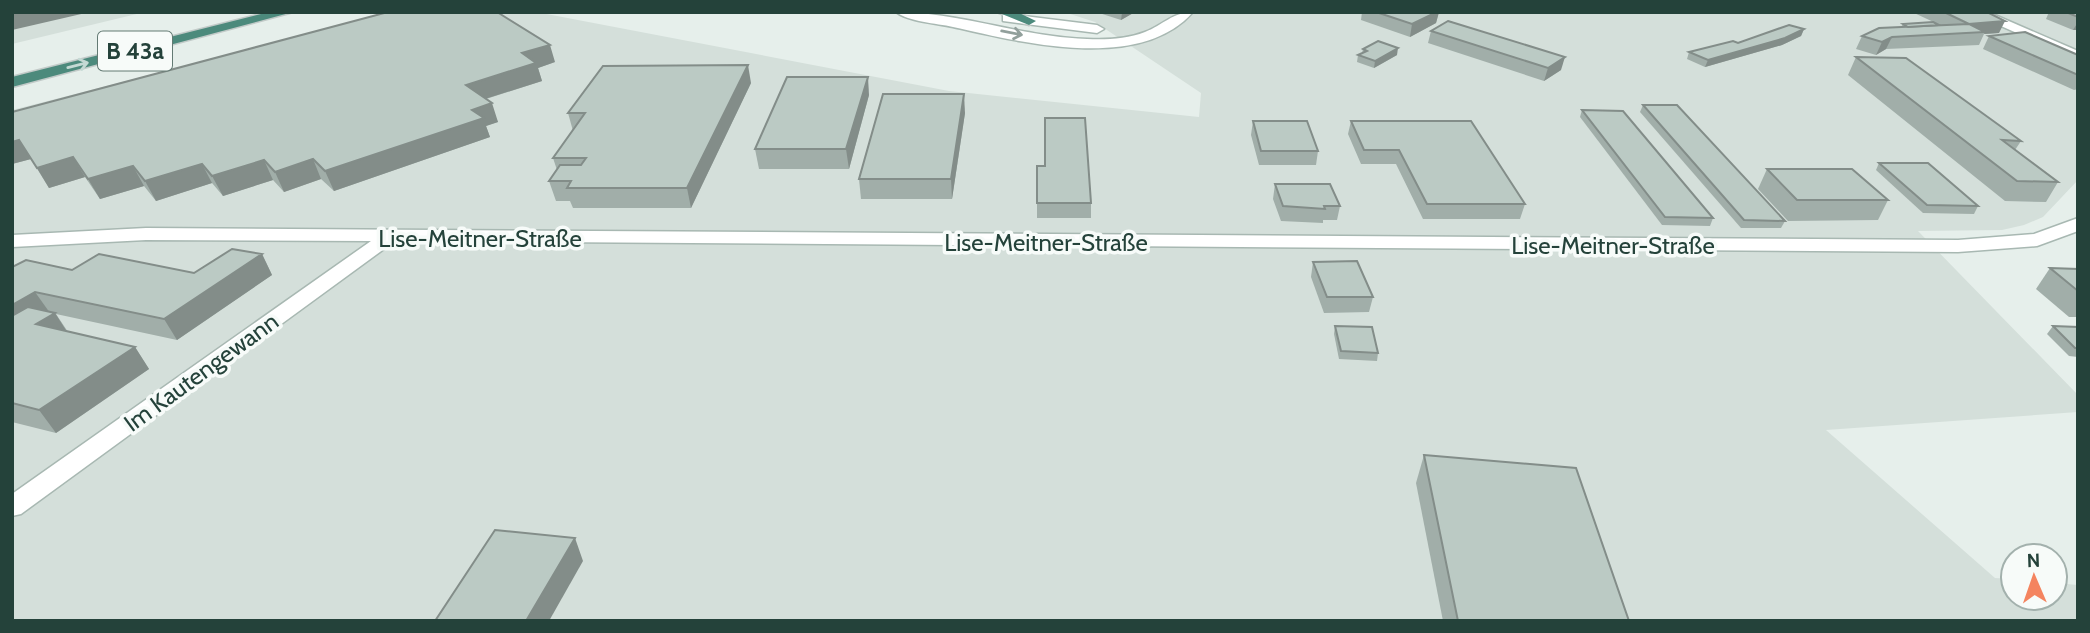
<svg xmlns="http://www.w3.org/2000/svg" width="2090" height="633" font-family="Cabin,sans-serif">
  <rect width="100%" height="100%" fill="#e6efeb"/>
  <g fill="#d4dfda">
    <polygon points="12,12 145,12 12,44"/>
    <polygon points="397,12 536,12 949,91 1199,117 1201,93 1095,22 1064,12 2078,12 2078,180 2043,217 2024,225 2002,230 1918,231 2078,395 2078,412 1826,430 1995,578 2013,579 2013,598 2055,598 2055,583 2078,585 2078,621 12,621 12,110"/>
  </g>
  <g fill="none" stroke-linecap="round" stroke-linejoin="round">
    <defs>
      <polygon id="minor" points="2078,218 2078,231 2037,246 1958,252 395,241 21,514 12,516 12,494 371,241 146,240 12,247 12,235 146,228 1958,240 2034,234"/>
      <g id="tertiary">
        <path d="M896,12C960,12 1022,37 1087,39C1105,40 1127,39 1145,32C1163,25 1173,12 1193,12C1140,73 1020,42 953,27C936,23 909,22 896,12Z"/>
        <polygon points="1969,12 1988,12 2078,51 2078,60"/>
        <polygon points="1008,14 1097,25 1104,29 1097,33 1003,21 1003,15"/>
      </g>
      <g id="trunk">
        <polygon points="269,12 293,12 12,87 12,77"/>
        <polygon points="997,12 1017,12 1036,21 1029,25"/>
      </g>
    </defs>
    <use href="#minor" stroke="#a8b8b2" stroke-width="3"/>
    <use href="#tertiary" stroke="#a8b8b2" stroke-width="3"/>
    <use href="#trunk" stroke="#c2cac8" stroke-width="3"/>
    <use href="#minor" fill="#fff" fill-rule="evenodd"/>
    <use href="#tertiary" fill="#fff" fill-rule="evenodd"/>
    <use href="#trunk" fill="#4c8a7c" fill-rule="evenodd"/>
  </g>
  <g fill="#a1aea9">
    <polygon points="1096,12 1135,12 1121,20"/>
    <polygon points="1362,12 1439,12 1436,23 1410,37 1361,20"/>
    <polygon points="1912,12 1987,12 1999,33 1984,34 1979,45 1886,49 1876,55 1856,49 1862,36 1901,27 1903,24 1940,25"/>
    <polygon points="2049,12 2078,12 2078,30 2073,30 2046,19"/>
    <polygon points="1804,29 1801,36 1782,45 1705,67 1687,59 1689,52"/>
    <polygon points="1431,31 1561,70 1544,81 1428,43"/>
    <polygon points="1989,36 2078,55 2078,89 2074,90 1983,49"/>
    <polygon points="1363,49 1397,55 1374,68 1357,62 1358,55 1362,53"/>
    <polygon points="1856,57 2021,141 2015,150 2058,182 2046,202 2005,201 1848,75"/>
    <polygon points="555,62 538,68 542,81 486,99 498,122 486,126 490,137 334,191 321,179 284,192 273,180 223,196 212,183 156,201 144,186 100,199 85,177 49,188 31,159 12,164 12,112"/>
    <polygon points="751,83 691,208 573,208 570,201 556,201 549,181 557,170 553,158 573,131 568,113"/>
    <polygon points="869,95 849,169 759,169 755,149"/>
    <polygon points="1643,105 1785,221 1781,228 1741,228 1640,112"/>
    <polygon points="1582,110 1713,218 1710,226 1662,225 1580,117"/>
    <polygon points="965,113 952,199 861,199 859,179"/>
    <polygon points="1253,121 1318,151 1316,165 1259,165 1251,135"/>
    <polygon points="1351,121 1525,204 1520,219 1423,219 1396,164 1361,164 1348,134"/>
    <polygon points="1879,163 1978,206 1974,214 1923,213 1876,170"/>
    <polygon points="1037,166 1091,203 1091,218 1037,218"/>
    <polygon points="1767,169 1888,200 1878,220 1788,221 1758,189"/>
    <polygon points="1275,184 1340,206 1337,220 1323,220 1323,223 1281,221 1273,199"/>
    <polygon points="262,254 272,275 177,340 56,314 68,332 135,347 149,369 56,433 12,422 12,267 72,270 194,273"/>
    <polygon points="1313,262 1373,297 1369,312 1324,313 1311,277"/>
    <polygon points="2050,268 2078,269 2078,317 2069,317 2036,289"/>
    <polygon points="1335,326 1378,353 1377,361 1339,359 1334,334"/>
    <polygon points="2053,326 2078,327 2078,357 2069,356 2047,334"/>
    <polygon points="1424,455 1629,621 1443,621 1416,483"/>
  </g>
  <g fill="#838d89">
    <polygon points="12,12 90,12 12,30"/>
    <polygon points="1124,12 1135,12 1121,20 1122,13"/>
    <polygon points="1437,12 1439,12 1436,23 1410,37 1412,24"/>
    <polygon points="2005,21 1999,33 1984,34 1985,32 1969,24"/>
    <polygon points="2078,22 2078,30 2073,30"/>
    <polygon points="1804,29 1801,36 1782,45 1705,67 1708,60"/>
    <polygon points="1892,37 1886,49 1876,55 1882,42"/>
    <polygon points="550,45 555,62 538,68 542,81 472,103 466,85 522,53"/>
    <polygon points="1398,48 1397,55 1374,68 1375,61"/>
    <polygon points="1565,57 1561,70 1544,81 1548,68"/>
    <polygon points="748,65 751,83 691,208 687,188"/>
    <polygon points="868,77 869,95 849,169 846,149"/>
    <polygon points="964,94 965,113 952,199 951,179"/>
    <polygon points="492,103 498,122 486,126 490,137 334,191 325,171 472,110"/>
    <polygon points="19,140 31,159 12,164 12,142"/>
    <polygon points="73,157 85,177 49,188 37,168"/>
    <polygon points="313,159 321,179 284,192 275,172"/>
    <polygon points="264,160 273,180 223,196 212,176"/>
    <polygon points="202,164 212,183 156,201 145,181"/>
    <polygon points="133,166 144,186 100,199 88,179"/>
    <polygon points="262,254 272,275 177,340 164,319"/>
    <polygon points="35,292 50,313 12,335 12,305"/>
    <polygon points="55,313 69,335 36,324"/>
    <polygon points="135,347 149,369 56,433 39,410"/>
    <polygon points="575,538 583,561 549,621 526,621"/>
  </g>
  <g fill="#bbcac4" stroke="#838d89" stroke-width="2">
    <polygon points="388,12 497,12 550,45 522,53 536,63 466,85 492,103 472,110 484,118 325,171 313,159 275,172 264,160 212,176 202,164 145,181 133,166 88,179 73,157 37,168 19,140 12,142 12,112"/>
    <polygon points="1376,12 1437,12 1412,24"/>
    <polygon points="1944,12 1987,12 2005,21 1969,24 1985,32 1892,37 1882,42 1862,36 1879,28 1969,24"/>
    <polygon points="2066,12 2078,12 2078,17"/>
    <polygon points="1448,21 1565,57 1548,68 1431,31"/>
    <polygon points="1933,22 1939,25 1908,27 1903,24"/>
    <polygon points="1789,25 1804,29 1785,38 1708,60 1689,52 1733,41 1738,43"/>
    <polygon points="2025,32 2078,55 2078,75 1989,36"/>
    <polygon points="1378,41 1398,48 1375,61 1358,55 1367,51 1363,49"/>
    <polygon points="1856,57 1906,58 2021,141 2002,140 2058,182 2017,181"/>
    <polygon points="748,65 687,188 567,188 571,181 549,181 560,165 581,165 586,158 553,158 585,113 568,113 603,66"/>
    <polygon points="787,77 868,77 846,149 755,149"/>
    <polygon points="883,94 964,94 951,179 859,179"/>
    <polygon points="1643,105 1677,105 1785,221 1744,220"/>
    <polygon points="1582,110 1623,111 1713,218 1665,217"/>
    <polygon points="1045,118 1085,118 1091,203 1037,203 1037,166 1045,166"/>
    <polygon points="1253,121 1307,121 1318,151 1261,151"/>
    <polygon points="1351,121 1471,121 1525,204 1427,204 1399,150 1364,150"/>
    <polygon points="1879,163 1928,163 1978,206 1927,205"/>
    <polygon points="1767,169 1852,169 1888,200 1797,200"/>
    <polygon points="1275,184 1330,184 1340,206 1324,206 1325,209 1283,206"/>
    <polygon points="232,249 262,254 164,319 35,292 12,305 12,267 26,260 72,270 99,254 194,273"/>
    <polygon points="1357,261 1373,297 1327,297 1313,262"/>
    <polygon points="2050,268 2078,269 2078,291"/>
    <polygon points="28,307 55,313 36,324 135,347 39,410 12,403 12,316"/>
    <polygon points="1335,326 1372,327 1378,353 1341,351"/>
    <polygon points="2053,326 2078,327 2078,348 2075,348"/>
    <polygon points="1424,455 1576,468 1629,621 1458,621"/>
    <polygon points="495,530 575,538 526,621 435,621"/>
  </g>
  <defs><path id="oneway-shaft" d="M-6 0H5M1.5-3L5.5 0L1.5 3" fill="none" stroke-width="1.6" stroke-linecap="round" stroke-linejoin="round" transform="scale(1.75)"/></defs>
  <use stroke="#92a09c" href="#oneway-shaft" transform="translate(1012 33) rotate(11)"/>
  <use stroke="#c4d9d4" href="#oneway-shaft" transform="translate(78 65) rotate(-14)"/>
  <g text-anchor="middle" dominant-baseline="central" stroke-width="7" stroke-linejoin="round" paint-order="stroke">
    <rect fill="#f7fbf9" stroke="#637a73" stroke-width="2" x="98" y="31.5" width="74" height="39" rx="5"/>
    <g font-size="23" font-weight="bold" fill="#24423a">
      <text x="135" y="51">B 43a</text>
    </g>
    <g font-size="24" fill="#24423a" stroke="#f7fbf9">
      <text x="480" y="238">Lise-Meitner-Straße</text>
      <text x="1046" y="242">Lise-Meitner-Straße</text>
      <text x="1613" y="245">Lise-Meitner-Straße</text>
      <text transform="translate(201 372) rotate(-36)">Im Kautengewann</text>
    </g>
  </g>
  <rect width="2090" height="633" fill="none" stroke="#24423a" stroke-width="28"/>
  <g transform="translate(2034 577) rotate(358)"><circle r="33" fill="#f7fbf9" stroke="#a3b1ad" stroke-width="2"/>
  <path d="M0-5L12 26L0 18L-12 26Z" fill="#f4845f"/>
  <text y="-10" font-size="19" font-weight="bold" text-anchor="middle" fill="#24423a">N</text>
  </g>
</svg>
